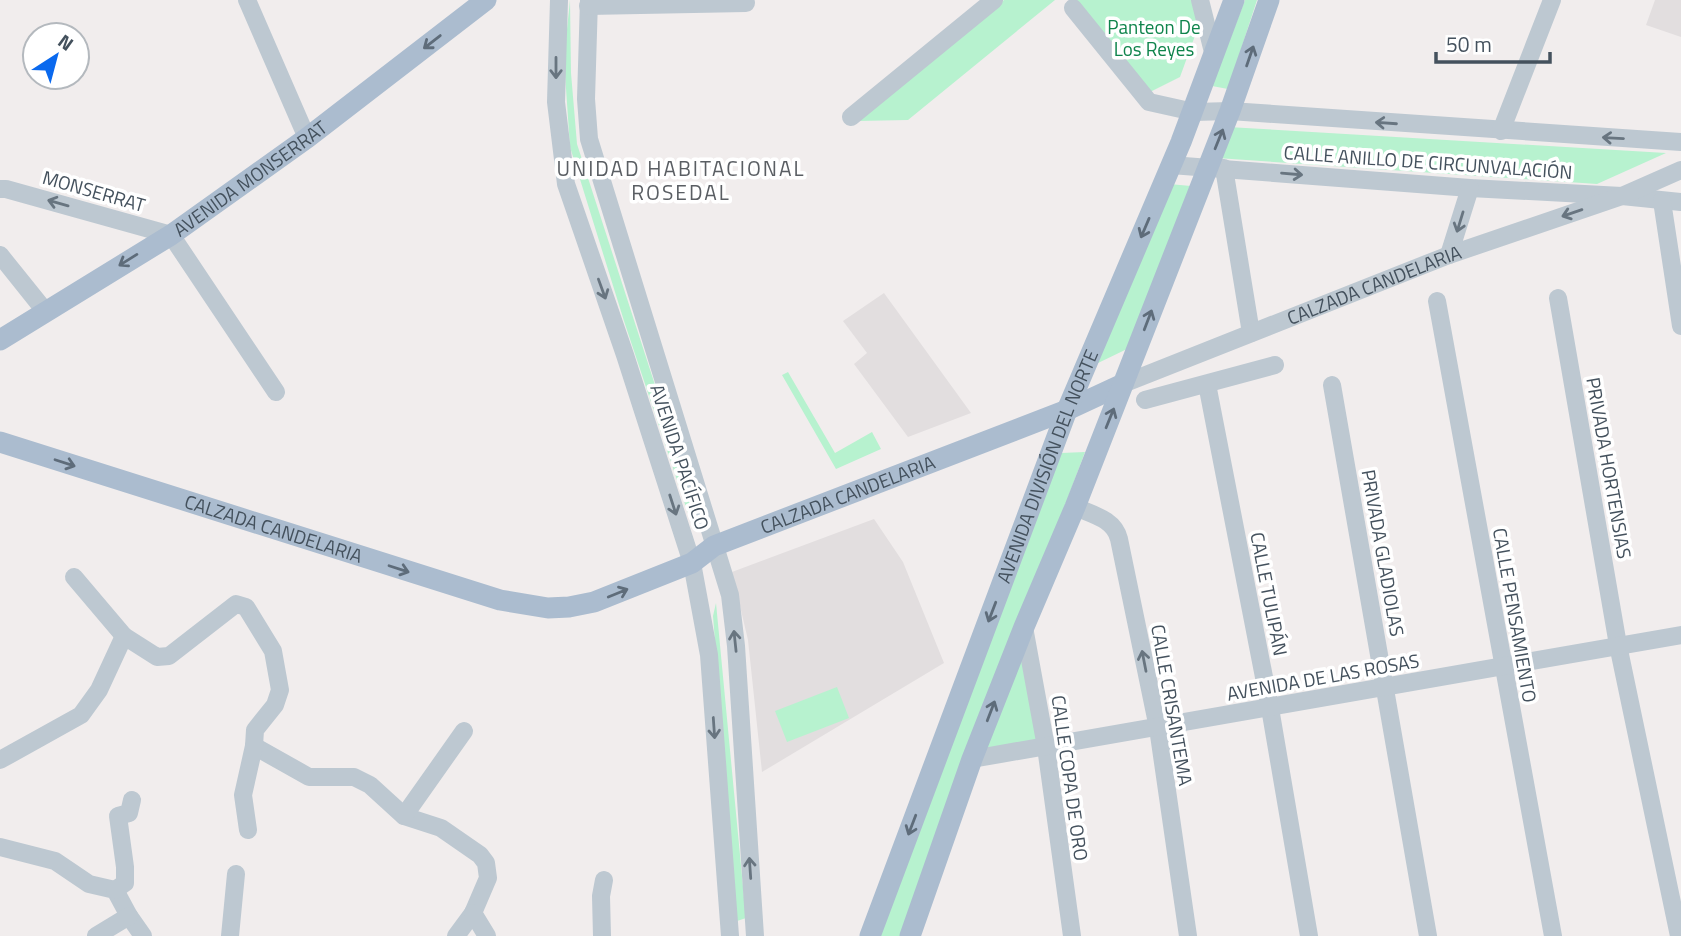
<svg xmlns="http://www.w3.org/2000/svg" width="1681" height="936" font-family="'Titillium Web',sans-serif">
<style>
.education{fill:#e2dedf}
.green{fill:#b7f2cf}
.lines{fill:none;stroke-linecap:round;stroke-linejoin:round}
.minor{stroke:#bdc8d1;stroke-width:18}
.major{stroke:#abbccf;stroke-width:21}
.oneway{stroke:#5e6c7a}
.oneway2{stroke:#687580}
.labels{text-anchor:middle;stroke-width:7;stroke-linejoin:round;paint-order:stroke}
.park-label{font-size:19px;fill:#0f844c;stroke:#fff}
.street-label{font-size:19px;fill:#44515d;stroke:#fff}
.neighbourhood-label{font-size:21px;letter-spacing:2px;fill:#5a5e63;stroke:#fff}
</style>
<rect width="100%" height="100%" fill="#f1eded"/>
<path class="education" d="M1655 0H1681V37L1646 25Z
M884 293 971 413 908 437 854 364 867 353 843 321Z
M874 519 903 562 944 663 762 772 748 640 732 572Z"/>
<path class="green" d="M570 0 571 73 577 144 700 524 693 528 624 321 570 147 564 59Z
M1004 0H1055L908 120 857 121Z
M1074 0H1195L1200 22 1180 77 1148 93Z
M1245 0H1257L1228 89 1212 86Z
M1228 127 1666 153 1597 184 1217 158Z
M1169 184 1191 186 1127 349 1096 364Z
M788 372 835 453 872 432 881 449 836 469 782 375Z
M1085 452 904 936H879L1061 453Z
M716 603 746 918 737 921 713 616Z
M1030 630 1045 746 978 757Z
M837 687 849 718 787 742 775 711Z"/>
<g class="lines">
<g class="minor">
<path d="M247 0 307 138"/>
<path d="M559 0 556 102 566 184 625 355 692 563 709 655 730 936"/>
<path d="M589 0 586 99 589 139 730 595 736 646 755 936"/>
<path d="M1200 0 1214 56"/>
<path d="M588 6 746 3"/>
<path d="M1073 8 1149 102 1194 112 1230 111 1681 142"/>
<path d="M851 117 994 0"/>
<path d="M1501 131 1552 0"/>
<path d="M1171 165 1470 188 1622 196 1681 202"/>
<path d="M1224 168 1251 333"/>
<path d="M0 189H6L171 235 276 392"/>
<path d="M1662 201 1681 326"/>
<path d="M0 255 45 311"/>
<path d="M1449 255 1470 188"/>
<path d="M1558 298 1618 645 1679 936"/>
<path d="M1437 301 1553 936"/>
<path id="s1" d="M1123 384 1449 255 1622 196 1681 170"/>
<path d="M1207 384 1270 708 1309 936"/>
<path d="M1332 385 1428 936"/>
<path d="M1145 400 1275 365"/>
<path d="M1075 507C1093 515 1114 519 1119 539L1158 728 1188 936"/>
<path d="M74 577 124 636"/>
<path d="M1024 627 1046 747 1072 936"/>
<path d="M254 746 309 777H354L370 785 404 816 441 828 480 855 486 863 488 878 473 913 456 936"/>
<path d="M972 759 1681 635"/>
<path d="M0 760 81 715 99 690 124 636 157 657 169 656 236 604 246 607 273 651 280 690 275 705 255 730 254 746 243 795 248 830"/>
<path d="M404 816 464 731"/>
<path d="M0 847 55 861 89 884 115 890 129 916 143 936"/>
<path d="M115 890 125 883V867L118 816 129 813 132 800"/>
<path d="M473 913 487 936"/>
<path d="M96 936 129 916"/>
<path d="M230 936 236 874"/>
<path d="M602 936 601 896 604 880"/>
</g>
<g class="major">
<path id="s2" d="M0 340 171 235 307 138 486 0"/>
<path id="s3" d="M0 442 500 600 548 608 569 607 594 602 692 563 714 546 1067 410 1123 384"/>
<path id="s4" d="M870 936 1067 410 1181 142 1234 0"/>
<path d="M910 936 972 759 1024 627 1075 507 1230 111 1269 0"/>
</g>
</g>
<defs><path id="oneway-shaft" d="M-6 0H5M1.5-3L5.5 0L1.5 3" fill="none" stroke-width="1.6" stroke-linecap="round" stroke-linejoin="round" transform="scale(1.75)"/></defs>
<g class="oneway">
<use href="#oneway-shaft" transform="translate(432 42) rotate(142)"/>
<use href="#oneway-shaft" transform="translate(1250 56) rotate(-71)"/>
<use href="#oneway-shaft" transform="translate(1219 139) rotate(-68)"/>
<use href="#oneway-shaft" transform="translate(1145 228) rotate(113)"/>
<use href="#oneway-shaft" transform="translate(128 260) rotate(148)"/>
<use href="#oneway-shaft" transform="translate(1148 320) rotate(-69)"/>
<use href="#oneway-shaft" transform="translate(1110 418) rotate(-68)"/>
<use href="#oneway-shaft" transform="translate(65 463) rotate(18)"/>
<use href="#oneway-shaft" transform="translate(399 569) rotate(18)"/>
<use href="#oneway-shaft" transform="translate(618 593) rotate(-22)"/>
<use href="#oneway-shaft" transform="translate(992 612) rotate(111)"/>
<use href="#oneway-shaft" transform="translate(991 711) rotate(-69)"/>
<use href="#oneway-shaft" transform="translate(912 825) rotate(111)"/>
</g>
<g class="oneway2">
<use href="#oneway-shaft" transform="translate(556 68) rotate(90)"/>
<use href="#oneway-shaft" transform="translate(1386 123) rotate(-176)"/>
<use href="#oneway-shaft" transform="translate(1613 138) rotate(-177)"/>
<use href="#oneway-shaft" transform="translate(1292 174) rotate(5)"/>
<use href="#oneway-shaft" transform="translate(58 203) rotate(-164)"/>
<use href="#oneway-shaft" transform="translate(1572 213) rotate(161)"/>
<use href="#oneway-shaft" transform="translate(1460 222) rotate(107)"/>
<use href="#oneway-shaft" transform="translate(602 289) rotate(70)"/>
<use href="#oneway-shaft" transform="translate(673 505) rotate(72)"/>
<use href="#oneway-shaft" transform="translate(735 641) rotate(-96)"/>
<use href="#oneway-shaft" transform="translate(1144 661) rotate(-101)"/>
<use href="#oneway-shaft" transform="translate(714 728) rotate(86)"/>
<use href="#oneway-shaft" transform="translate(750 868) rotate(-94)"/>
</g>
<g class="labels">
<g class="park-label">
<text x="1154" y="34">Panteon De<tspan x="1154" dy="22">Los Reyes</tspan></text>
</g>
<g class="street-label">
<text transform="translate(1428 162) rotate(4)" y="7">CALLE ANILLO DE CIRCUNVALACIÓN</text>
<text dy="7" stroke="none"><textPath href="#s2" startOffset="298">AVENIDA MONSERRAT</textPath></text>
<text transform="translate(94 191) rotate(16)" y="7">MONSERRAT</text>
<text dy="7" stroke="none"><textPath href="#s1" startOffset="270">CALZADA CANDELARIA</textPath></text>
<text transform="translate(680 457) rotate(72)" y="7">AVENIDA PACÍFICO</text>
<text dy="7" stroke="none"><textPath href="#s4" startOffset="502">AVENIDA DIVISIÓN DEL NORTE</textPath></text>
<text transform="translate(1609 468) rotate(80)" y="7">PRIVADA HORTENSIAS</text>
<text dy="7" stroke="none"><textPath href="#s3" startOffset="896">CALZADA CANDELARIA</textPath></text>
<text dy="7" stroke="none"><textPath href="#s3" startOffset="287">CALZADA CANDELARIA</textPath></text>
<text transform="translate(1383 553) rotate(80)" y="7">PRIVADA GLADIOLAS</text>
<text transform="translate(1269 594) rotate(79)" y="7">CALLE TULIPÁN</text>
<text transform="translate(1515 615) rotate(80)" y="7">CALLE PENSAMIENTO</text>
<text transform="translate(1323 677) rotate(-10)" y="7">AVENIDA DE LAS ROSAS</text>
<text transform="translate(1172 705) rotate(80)" y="7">CALLE CRISANTEMA</text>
<text transform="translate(1070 778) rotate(82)" y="7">CALLE COPA DE ORO</text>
</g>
<g class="neighbourhood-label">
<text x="681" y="176">UNIDAD HABITACIONAL<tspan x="681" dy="24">ROSEDAL</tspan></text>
</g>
</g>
<g transform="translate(56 56) rotate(36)"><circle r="33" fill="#ffffff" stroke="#b4b9be" stroke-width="2"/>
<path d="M0-5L12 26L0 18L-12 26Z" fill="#0a69ee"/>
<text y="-10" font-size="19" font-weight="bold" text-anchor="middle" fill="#44515d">N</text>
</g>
<path d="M1436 52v10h114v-10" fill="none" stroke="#44515d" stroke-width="3.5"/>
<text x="1446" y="52" font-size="21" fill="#44515d" stroke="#ffffff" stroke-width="5" paint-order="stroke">50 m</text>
</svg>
